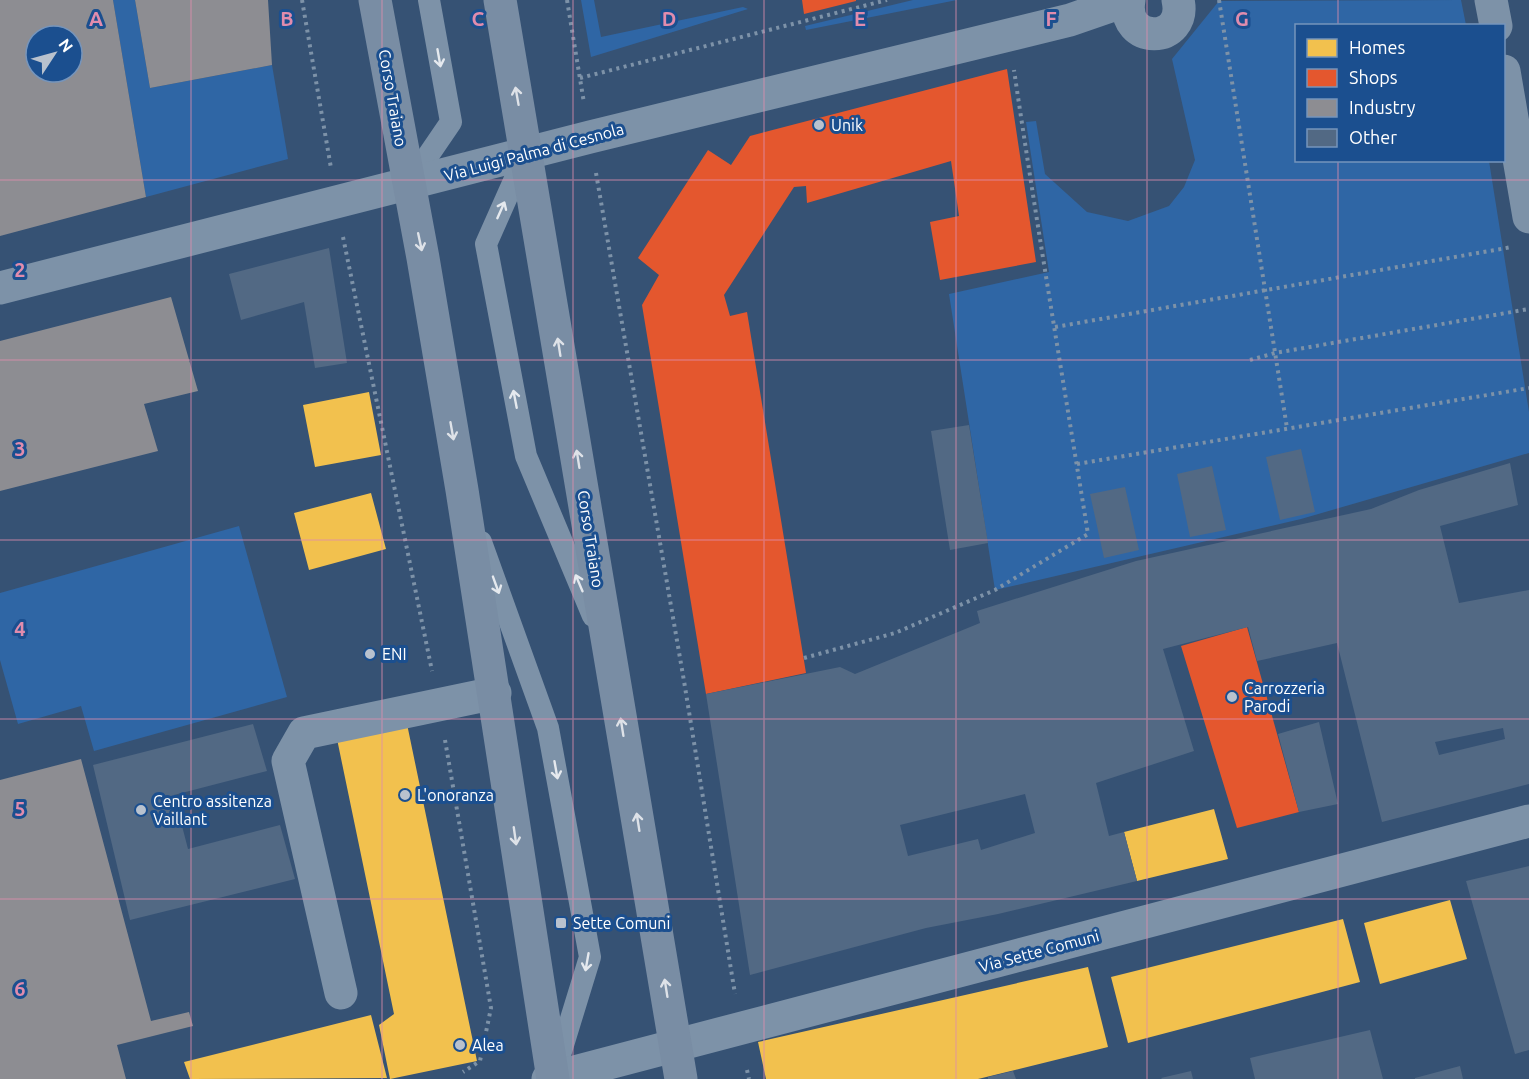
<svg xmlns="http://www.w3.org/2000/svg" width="1529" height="1079" font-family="Ubuntu,sans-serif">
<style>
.green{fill:#2f66a5}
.homes{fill:#f2c14e}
.shops{fill:#e4572e}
.industry{fill:#8d8d92;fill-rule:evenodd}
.building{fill:#526984;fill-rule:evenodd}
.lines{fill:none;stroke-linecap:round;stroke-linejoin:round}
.path{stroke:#7d92a8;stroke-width:4;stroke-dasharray:3 4.5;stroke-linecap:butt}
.lane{stroke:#7d92a8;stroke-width:22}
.street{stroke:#7d92a8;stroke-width:33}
.secondary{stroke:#798da4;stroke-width:33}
.oneway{stroke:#e5e9ee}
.oneway2{stroke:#dee2e8}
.grid{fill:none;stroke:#e08cad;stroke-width:1.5;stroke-opacity:0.55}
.poi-dot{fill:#b9c2ce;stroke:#1b4f8f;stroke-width:2}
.labels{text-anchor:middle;stroke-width:6;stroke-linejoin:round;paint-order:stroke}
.street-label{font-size:16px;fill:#fff;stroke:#1b4f8f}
.poi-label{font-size:16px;fill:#fff;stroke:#1b4f8f;text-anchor:start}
.grid-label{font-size:20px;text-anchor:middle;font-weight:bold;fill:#e08cad;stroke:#1b4f8f;stroke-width:6;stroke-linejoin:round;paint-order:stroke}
</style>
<rect width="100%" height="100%" fill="#365274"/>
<path class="green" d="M113 0H135L150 88 272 65 288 159 146 197Z
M581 0H594L601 37 743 7 748 9 591 57Z
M913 0H957L806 30 805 26Z
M1461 0 1466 25 1296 26V160L1489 161 1529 412V453L1301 519 995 590 949 294 1049 272 1026 122 1036 121 1045 174 1087 212 1128 221 1169 206 1184 187 1195 160 1172 59 1219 1Z
M239 526 287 697 94 751 81 706 18 724 0 660V593Z"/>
<path class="homes" d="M369 392 381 455 315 467 303 405Z
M371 493 386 549 309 570 294 513Z
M407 724 477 1061 390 1079 379 1025 394 1014 337 739Z
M1214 809 1228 859 1137 881 1124 832Z
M1450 900 1467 959 1380 984 1364 923Z
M1343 919 1360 982 1128 1043 1111 977Z
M1088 967 1108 1047 978 1079H766L758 1042Z
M371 1015 387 1078 190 1079 184 1062Z"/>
<path class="shops" d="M802 0H856V1L804 14Z
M1007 69 1036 262 940 280 930 222 959 216 951 161 807 203 806 186 794 187 724 295 730 316 747 312 806 673 706 694 642 305 659 275 638 258 708 150 731 165 750 136Z
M1247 627 1299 812 1237 828 1181 646Z"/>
<path class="industry" d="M0 0H113L146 197 0 236ZM36 36H72V72H36Z
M135 0H268L272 65 150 88Z
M171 297 198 391 144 404 158 451 0 491V341Z
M81 759 151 1021 189 1012 193 1026 117 1045 126 1079H0V780Z"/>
<path class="building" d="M329 248 347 363 315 368 304 302 241 320 229 274Z
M969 425 988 543 950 550 931 431Z
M1301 449 1315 512 1280 520 1266 457Z
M1510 463 1518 505 1440 526 1459 603 1529 590V784L1382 822 1337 643 1257 661 1248 627 1163 649 1194 751 1096 783 1109 836 1124 832 1137 881 998 914 926 928 750 975 706 694 840 667 855 674 980 623 977 611 1136 561 1371 509 1419 490ZM1503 728 1505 739 1439 755 1435 742ZM1025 794 1035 833 981 850 978 839 908 856 900 825Z
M1212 466 1226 530 1190 537 1177 474Z
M1125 487 1139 550 1104 558 1090 494Z
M1319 722 1338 804 1299 812 1278 734Z
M253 724 267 771 174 795 188 849 280 825 295 879 130 920 93 765Z
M1529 866V1050L1515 1054 1466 881Z
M1370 1030 1383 1079H1255L1250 1058Z
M1460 1066 1463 1079H1415V1078Z
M1013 1071 1016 1079H988V1077Z
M1191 1071 1193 1079H1162L1161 1078Z"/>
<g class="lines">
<path class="path" d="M302 0 331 168
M567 0 584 103
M1219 0 1287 428
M580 78 887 0
M596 173 684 681 735 994
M343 237 432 671
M1055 327 1512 247
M1250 360 1275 353 1529 309
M1077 464 1529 388
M804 658 895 633 995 590 1088 534C1063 380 1037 226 1014 70
M445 740 491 1008 480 1061 463 1072
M747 1070 749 1079"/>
<path class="lane" d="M525 156 486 244 526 456 593 616
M408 185 451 122 429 0
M481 542 548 728 590 957 555 1071"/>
<path class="street" d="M1129 0C1121 46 1188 44 1178 0
M1491 0 1496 26
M1504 71 1529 217
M0 288 590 137 1070 20 1128 0
M341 993 288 761 304 733 495 693
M548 1079 1529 821"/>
<path class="secondary" d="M375 0 423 258 462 490 553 1079
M500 0 681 1079"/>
</g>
<defs><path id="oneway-shaft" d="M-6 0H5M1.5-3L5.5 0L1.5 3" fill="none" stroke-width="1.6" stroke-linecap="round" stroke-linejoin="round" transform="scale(1.5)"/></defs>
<g class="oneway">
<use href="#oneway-shaft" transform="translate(439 58) rotate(80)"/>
<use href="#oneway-shaft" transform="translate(501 210) rotate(-66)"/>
<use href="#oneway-shaft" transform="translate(515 399) rotate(-101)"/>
<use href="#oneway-shaft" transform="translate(579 583) rotate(-113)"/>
<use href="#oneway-shaft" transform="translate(496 585) rotate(70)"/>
<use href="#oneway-shaft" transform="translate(556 770) rotate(80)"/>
<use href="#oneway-shaft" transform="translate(587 962) rotate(100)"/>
</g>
<g class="oneway2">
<use href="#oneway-shaft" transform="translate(517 96) rotate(-100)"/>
<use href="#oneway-shaft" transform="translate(420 242) rotate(78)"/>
<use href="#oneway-shaft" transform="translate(559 347) rotate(-99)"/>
<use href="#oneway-shaft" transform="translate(452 431) rotate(80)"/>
<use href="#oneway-shaft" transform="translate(578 459) rotate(-99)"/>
<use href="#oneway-shaft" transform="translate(622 727) rotate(-99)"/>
<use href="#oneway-shaft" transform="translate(638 822) rotate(-99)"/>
<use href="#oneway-shaft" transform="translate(515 836) rotate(82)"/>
<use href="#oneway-shaft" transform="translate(666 988) rotate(-99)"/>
</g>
<path class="grid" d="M191 0V1079M382 0V1079M573 0V1079M764 0V1079M956 0V1079M1147 0V1079M1338 0V26M1338 160V1079M0 180H1529M0 360H1529M0 540H1529M0 719H1529M0 899H1529"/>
<g class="poi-dot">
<circle cx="819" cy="125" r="6"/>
<circle cx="370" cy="654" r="6"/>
<circle cx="1232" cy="697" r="6"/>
<circle cx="405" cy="795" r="6"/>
<circle cx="141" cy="810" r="6"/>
<rect x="555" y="917" width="12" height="12" rx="3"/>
<circle cx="460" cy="1045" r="6"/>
</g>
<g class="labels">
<g class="street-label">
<text transform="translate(393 98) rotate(80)" y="6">Corso Traiano</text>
<text transform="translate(534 152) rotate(-15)" y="6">Via Luigi Palma di Cesnola</text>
<text transform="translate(591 539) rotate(81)" y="6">Corso Traiano</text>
<text transform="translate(1039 951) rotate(-15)" y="6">Via Sette Comuni</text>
</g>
<g class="poi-label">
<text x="831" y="131">Unik</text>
<text x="382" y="660">ENI</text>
<text x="1244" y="694">Carrozzeria<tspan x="1244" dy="18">Parodi</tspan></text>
<text x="417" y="801">L'onoranza</text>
<text x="153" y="807">Centro assitenza<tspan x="153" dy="18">Vaillant</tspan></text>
<text x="573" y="929">Sette Comuni</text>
<text x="472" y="1051">Alea</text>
</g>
</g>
<g class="grid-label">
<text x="96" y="26">A</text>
<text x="287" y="26">B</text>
<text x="478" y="26">C</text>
<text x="669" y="26">D</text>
<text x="860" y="26">E</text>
<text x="1051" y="26">F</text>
<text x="1242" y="26">G</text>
<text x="20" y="277">2</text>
<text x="20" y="456">3</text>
<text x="20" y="636">4</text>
<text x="20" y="816">5</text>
<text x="20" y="996">6</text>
</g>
<rect x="1295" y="24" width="210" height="138" fill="#1b4f8f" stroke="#7695bc" stroke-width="1.5"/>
<rect x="1307" y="39" width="30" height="18" fill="#f2c14e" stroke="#7695bc" stroke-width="1.5"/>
<text x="1349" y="54" font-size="18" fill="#ffffff">Homes</text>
<rect x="1307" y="69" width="30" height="18" fill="#e4572e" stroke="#7695bc" stroke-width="1.5"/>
<text x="1349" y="84" font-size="18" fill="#ffffff">Shops</text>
<rect x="1307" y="99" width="30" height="18" fill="#8d8d92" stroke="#7695bc" stroke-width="1.5"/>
<text x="1349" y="114" font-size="18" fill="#ffffff">Industry</text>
<rect x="1307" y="129" width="30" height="18" fill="#526984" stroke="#7695bc" stroke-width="1.5"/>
<text x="1349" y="144" font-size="18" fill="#ffffff">Other</text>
<g transform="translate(54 54) rotate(54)"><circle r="28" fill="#1b4f8f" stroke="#7695bc" stroke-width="1.5"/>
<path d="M0-4.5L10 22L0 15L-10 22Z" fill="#b9c2ce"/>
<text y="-9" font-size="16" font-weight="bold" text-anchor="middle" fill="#ffffff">N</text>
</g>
</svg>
